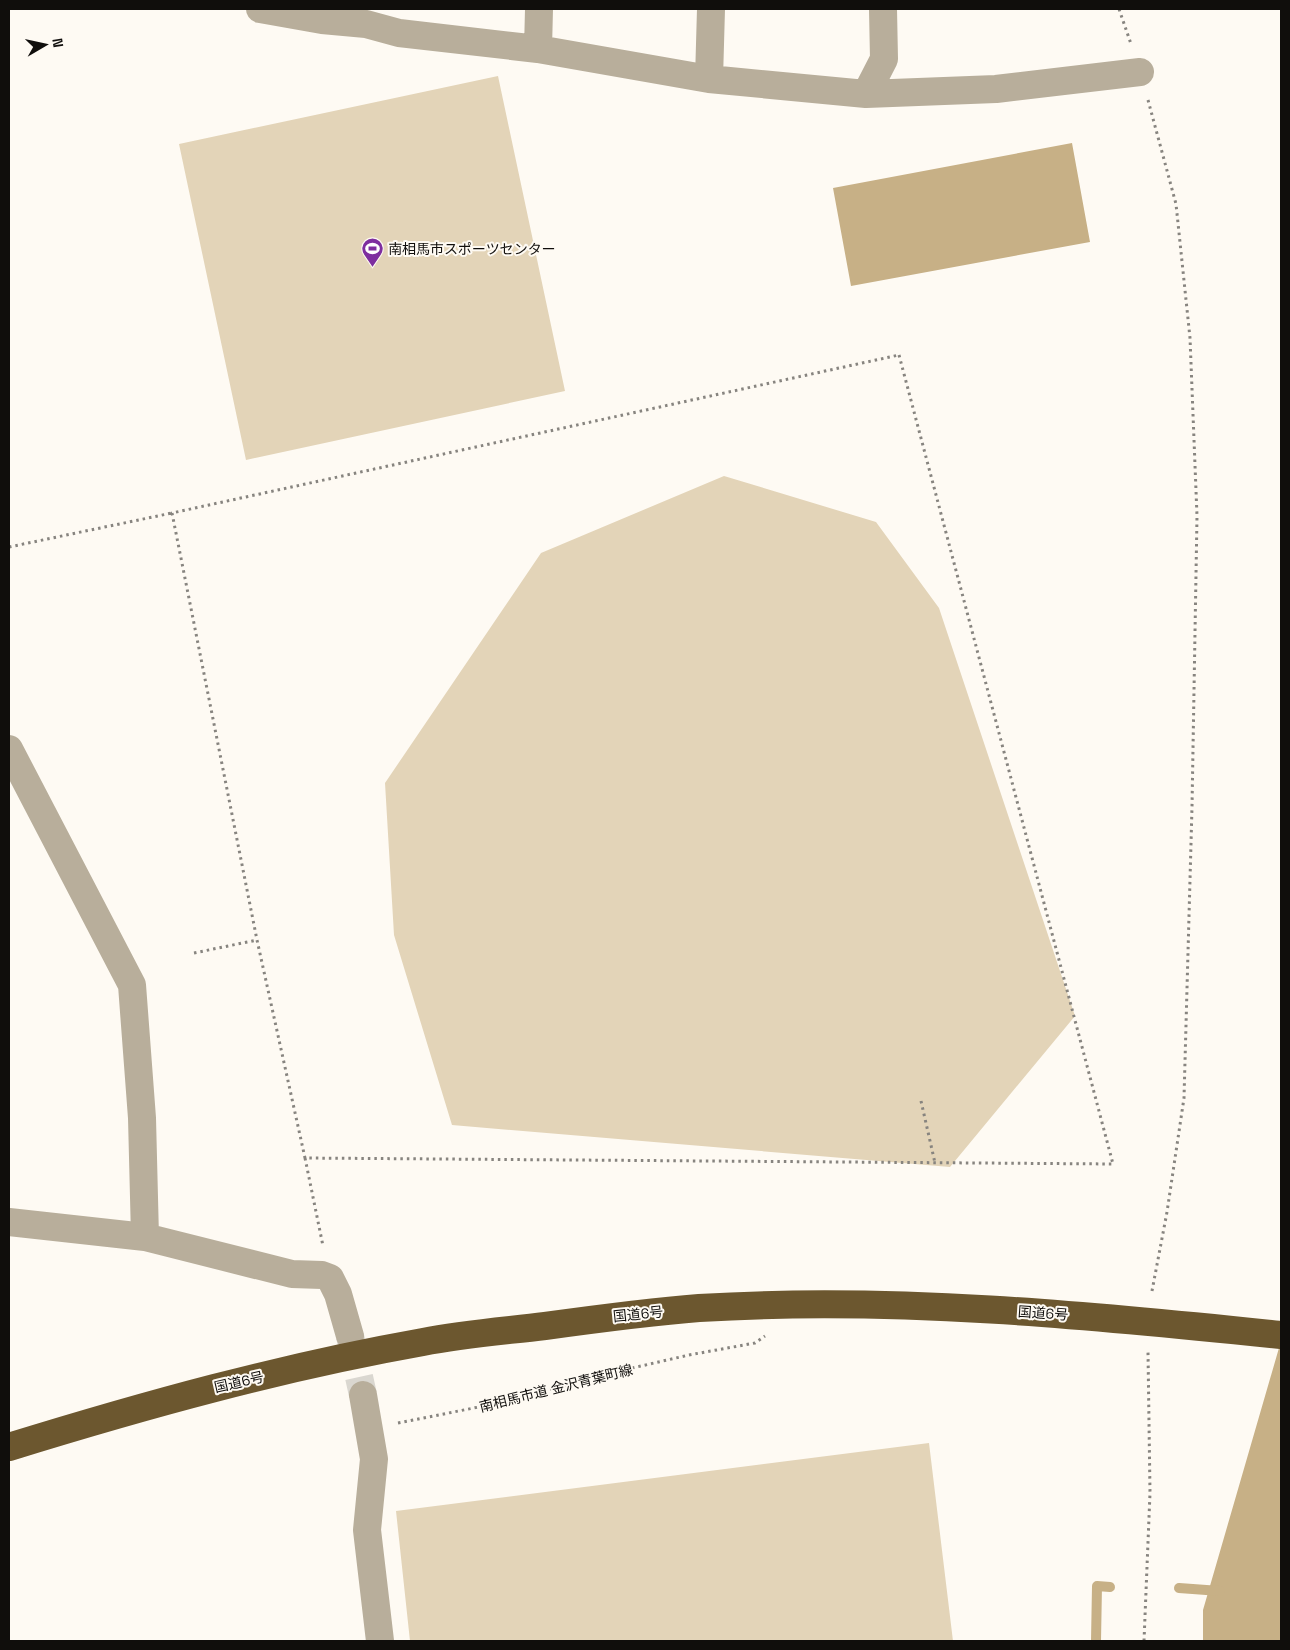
<svg xmlns="http://www.w3.org/2000/svg" width="1290" height="1650" font-family="'Space Grotesk','Noto Sans JP',sans-serif">
<style>
.green{fill:#e3d4b8}
.water{fill:#c7b086}
.lines{fill:none;stroke-linecap:round;stroke-linejoin:round}
.stream{stroke:#c7b086;stroke-width:10}
.street-tunnel{stroke:#dad7d0;stroke-width:28;stroke-dasharray:28 14;stroke-linecap:butt}
.path{stroke:#87847f;stroke-width:3;stroke-dasharray:2.5 4;stroke-linecap:butt}
.street{stroke:#b8ae9b;stroke-width:28}
.highway{stroke:#6c572f;stroke-width:28}
.labels{text-anchor:middle;stroke-width:4;stroke-linejoin:round;paint-order:stroke}
.poi-label{font-size:14px;fill:#100e0c;stroke:#fefaf3;text-anchor:start}
.street-label{font-size:14px;fill:#100e0c;stroke:#fefaf3}
</style>
<rect width="100%" height="100%" fill="#fefaf3"/>
<path class="green" d="M498 76 565 391 246 460 179 144Z
M724 476 876 522 939 608 1075 1016 950 1167 452 1125 394 935 385 783 541 553Z
M929 1443 953 1641H410L396 1511Z"/>
<path class="water" d="M1072 143 1090 242 851 286 833 188Z
M1281 1341V1641H1203V1610Z"/>
<g class="lines">
<path class="stream" d="M1179 1588 1220 1591
M1096 1641 1097 1586 1110 1587"/>
<path class="street-tunnel" d="M350 1336 363 1395"/>
<path class="path" d="M1119 9 1131 44
M1148 100 1176 204 1190 338 1197 516 1192 807 1184 1098 1167 1212 1152 1291
M899 355 1113 1164 305 1158 257 940 172 513Z
M9 547 172 513
M194 953 257 940
M921 1101 935 1163
M305 1158 323 1246
M398 1423 509 1401 593 1377 689 1355 755 1343 765 1336
M1144 1641 1150 1493 1148 1352"/>
<path class="street" d="M260 9 322 20 366 24 399 33 538 49 709 79 866 94 996 89 1140 72
M538 49 539 9
M709 79 711 9
M866 94 884 59 883 9
M9 749 132 985 142 1118 145 1237
M9 1222 145 1237 292 1274 322 1275 330 1278 338 1294 350 1336
M363 1395 374 1459 367 1530 380 1641"/>
<path class="highway" d="M9 1447C145 1405 282 1367 423 1342 463 1334 504 1331 545 1326 596 1319 648 1312 699 1308 893 1296 1088 1315 1281 1335"/>
</g>
<defs>
<symbol id="stadium-pin" viewBox="-11 -11 22 30"><path d="M0 17L-7.5 6A9.5 9.5 0 1 1 7.5 6Z" fill="#7e2e9f" stroke="#fefaf3"/><path d="M0-5a6.5 5 0 1 0 0 10a6.5 5 0 1 0 0-10ZM-3.5-1.8h7v3.6h-7Z" fill="#fff"/></symbol>
</defs>
<g fill-rule="evenodd">
<use href="#stadium-pin" x="360" y="236" width="25" height="34"/>
</g>
<g class="labels">
<g class="poi-label">
<text x="388" y="254">南相馬市スポーツセンター</text>
</g>
<g class="street-label">
<text transform="translate(1043 1313) rotate(4)" y="5">国道6号</text>
<text transform="translate(638 1314) rotate(-6)" y="5">国道6号</text>
<text transform="translate(239 1382) rotate(-13)" y="5">国道6号</text>
<text transform="translate(556 1388) rotate(-14)" y="5">南相馬市道 金沢青葉町線</text>
</g>
</g>
<rect width="1290" height="1650" fill="none" stroke="#100e0c" stroke-width="20"/>
<g transform="translate(45 45) rotate(81)" stroke="#fefaf3" stroke-width="4" paint-order="stroke">
<path d="M0-4L9 19L0 12L-9 19Z" fill="#100e0c"/>
<text y="-8" font-size="14" font-weight="bold" text-anchor="middle" fill="#100e0c">N</text>
</g>
</svg>
